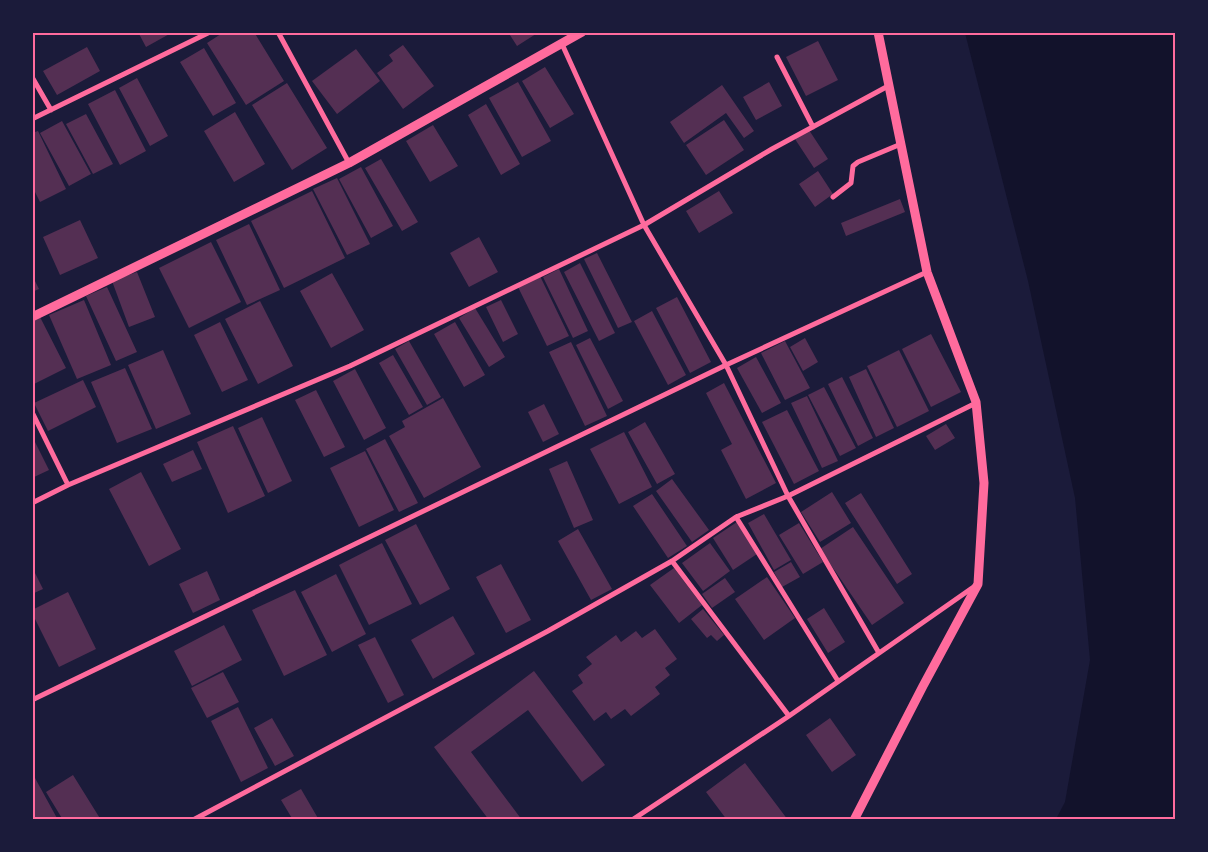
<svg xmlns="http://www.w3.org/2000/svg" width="1208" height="852" font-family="'Space Grotesk',sans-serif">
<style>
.water{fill:#12122b}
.building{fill:#542f53}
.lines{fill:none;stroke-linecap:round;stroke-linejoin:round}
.minor{stroke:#ff6b9d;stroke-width:5}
.tertiary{stroke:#ff6b9d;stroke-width:9}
.neatline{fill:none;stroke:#ff6b9d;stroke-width:2}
</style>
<rect width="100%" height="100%" fill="#1b1b3a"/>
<path class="water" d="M965 33H1175V819H1056L1065 802 1090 660 1075 498 1028 281Z"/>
<path class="building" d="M138 32H173L146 47Z
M224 32H254L284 81 246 105 207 43Z
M508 32H539L517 46Z
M818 41 838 80 806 96 786 57Z
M403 45 434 86 403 109 377 73 393 61 389 55Z
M87 47 100 71 57 95 43 71Z
M204 48 236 103 213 116 180 62Z
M356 49 380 81 337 114 312 81Z
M545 67 574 114 550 128 522 81Z
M137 78 168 136 150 146 119 88Z
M518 82 551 141 522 157 489 98Z
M769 82 782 106 756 120 743 97Z
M287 83 327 148 292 170 252 105Z
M722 85 754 131 744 138 726 113 684 143 670 122Z
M115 90 146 151 120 165 88 104Z
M486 104 520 164 501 175 468 115Z
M235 112 265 164 234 182 204 131Z
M86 114 113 164 93 174 66 124Z
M724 120 744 150 706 175 686 145Z
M62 121 91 174 69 186 40 133Z
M433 125 458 166 430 182 406 141Z
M809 130 828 159 814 168 795 139Z
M38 131 66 189 40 202 32 186V133Z
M381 159 418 222 402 231 365 168Z
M361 167 393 226 371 238 339 179Z
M818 171 833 194 815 207 799 184Z
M337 178 370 244 347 255 313 189Z
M312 191 345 258 284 288 251 221Z
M719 191 733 213 699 233 686 211Z
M900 199 905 212 846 236 841 223Z
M80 220 98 258 60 275 43 237Z
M249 224 280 290 247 305 216 240Z
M479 237 498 272 469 287 450 253Z
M211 242 241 302 189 328 159 268Z
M597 253 632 322 618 328 584 259Z
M580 263 615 333 599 341 564 272Z
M559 269 588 331 573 338 543 277Z
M137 272 155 317 129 327 112 281Z
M332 273 364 330 331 348 300 291Z
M32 275 39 289 32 292Z
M540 276 569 336 547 346 518 287Z
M107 287 137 352 116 361 86 296Z
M677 297 711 362 690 373 656 308Z
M84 300 111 365 77 379 49 315Z
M501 300 518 334 503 342 486 307Z
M260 301 293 366 258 384 225 319Z
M475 308 505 357 489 367 459 318Z
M652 311 686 375 668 385 634 321Z
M40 317 66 368 32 385V321Z
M220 322 248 380 222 392 194 335Z
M455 322 485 375 464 387 434 334Z
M931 334 961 392 931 407 902 349Z
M590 338 623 401 608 409 576 345Z
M805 338 818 362 803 371 790 347Z
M409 341 441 397 427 405 395 349Z
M785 341 810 388 785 400 761 353Z
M571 342 607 416 585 426 549 352Z
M163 350 191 414 156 429 128 365Z
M899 350 929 411 897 427 867 366Z
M393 355 423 407 409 415 379 363Z
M756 357 781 403 762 413 737 368Z
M125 368 152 429 117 443 91 382Z
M355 369 386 428 364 440 333 381Z
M866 369 894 428 876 437 849 377Z
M842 377 873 438 858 446 828 384Z
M83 380 96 407 48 431 34 403Z
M724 383 776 483 746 499 721 450 732 444 706 393Z
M824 387 856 448 840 456 808 395Z
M316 390 345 447 324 457 295 400Z
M807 396 838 461 822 468 791 403Z
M443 398 481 467 424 498 389 436 405 427 402 421Z
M544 404 559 434 543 442 528 412Z
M787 410 819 471 794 484 762 422Z
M262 417 292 481 268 493 238 428Z
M645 422 675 474 657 484 628 432Z
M946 424 955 438 935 450 926 436Z
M233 426 265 496 228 513 197 442Z
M624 432 652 487 619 504 590 449Z
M32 436 49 470 32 478Z
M385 439 418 503 399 512 366 449Z
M193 450 202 469 172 482 163 464Z
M365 451 394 510 359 527 330 468Z
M567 461 593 520 574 528 549 469Z
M141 472 181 549 149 566 109 489Z
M672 479 709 530 692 542 656 491Z
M832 492 851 523 820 542 801 512Z
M861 493 912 574 897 584 845 503Z
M652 494 687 546 668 558 633 506Z
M764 514 791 560 774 570 748 523Z
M737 522 757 554 733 570 713 538Z
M799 523 823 562 803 574 779 535Z
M416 524 450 589 420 605 385 540Z
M853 527 904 603 872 625 820 549Z
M578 529 612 589 591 600 558 541Z
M382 543 412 604 369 625 339 565Z
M710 543 730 571 703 591 682 563Z
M791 562 800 577 782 587 774 572Z
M501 564 531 620 506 633 476 577Z
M32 567 43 589 32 594Z
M674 568 702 605 679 623 650 585Z
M207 571 220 600 193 613 179 584Z
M336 574 366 634 332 652 301 592Z
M767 577 795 618 764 640 735 599Z
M725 578 735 592 712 608 702 594Z
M295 590 327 655 284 676 252 610Z
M68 592 96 649 59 667 32 613V610Z
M824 608 845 642 828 653 807 619Z
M703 609 724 635 717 641 711 635 707 638 691 619Z
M453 616 475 654 433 679 411 640Z
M224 625 242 660 192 686 174 651Z
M655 629 677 659 665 668 670 675 655 687 660 694 631 716 625 709 611 719 606 712 594 721 572 691 583 683 578 675 592 664 586 657 616 635 621 642 636 631 642 638Z
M375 637 404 695 388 703 358 645Z
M534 671 605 765 582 782 528 710 471 752 522 820H489L434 747Z
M223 672 239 702 207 718 191 688Z
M238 707 268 768 241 782 211 721Z
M272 718 294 756 275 766 254 728Z
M830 718 856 755 832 772 806 735Z
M745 763 788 820H727L706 792Z
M73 775 101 820H63L46 792Z
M35 778 58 820H32V780Z
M301 789 319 820H293L281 800Z"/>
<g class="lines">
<path class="minor" d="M278 32 349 163
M562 44 644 225 726 365 788 496 879 653
M777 57 813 127
M32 77 51 110
M32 119 210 32
M833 197 851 183 853 166 858 162 901 144
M32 412 68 485
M32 503 68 485 350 366 644 225 772 149 890 85
M736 517 838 681
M672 561 789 716
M32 700 726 365 927 272
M193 820 548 631 672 561 736 517 788 496 976 403
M632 820 789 716 975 586"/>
<path class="tertiary" d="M32 317 349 163 582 32
M854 820 923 686 978 584 984 483 976 402 927 272 878 32"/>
</g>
<rect width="1208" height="852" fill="none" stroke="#1b1b3a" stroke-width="68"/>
<rect x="34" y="34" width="1140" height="784" class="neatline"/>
</svg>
